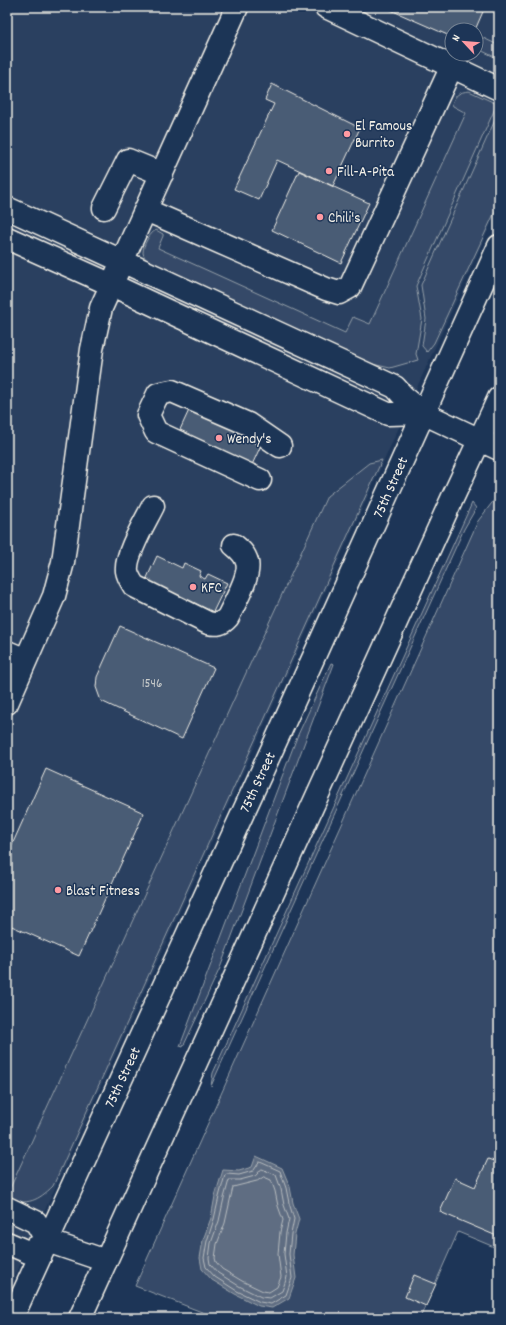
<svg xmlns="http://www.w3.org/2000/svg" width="506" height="1325" font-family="Dekko,sans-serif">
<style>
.built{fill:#2a4060;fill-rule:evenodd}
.green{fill:#354a67;stroke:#949ea8}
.water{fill:#5e6d82;stroke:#9aa2ab}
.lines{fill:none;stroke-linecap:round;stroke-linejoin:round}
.shore{stroke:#b8bcbf;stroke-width:1}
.building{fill:#485b74;stroke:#f4f1e8}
.minor-casing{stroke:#f4f1e8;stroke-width:25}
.major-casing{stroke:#f4f1e8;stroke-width:25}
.minor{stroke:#1d3557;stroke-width:22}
.major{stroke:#1d3557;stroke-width:22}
.poi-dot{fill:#ff9aa2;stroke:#1d3557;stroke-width:1.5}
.labels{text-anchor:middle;stroke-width:3;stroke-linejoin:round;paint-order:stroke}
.number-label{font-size:13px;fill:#c9cccb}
.poi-label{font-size:15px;fill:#f4f1e8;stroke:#1d3557;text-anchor:start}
.street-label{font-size:15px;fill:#f4f1e8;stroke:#1d3557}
</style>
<rect width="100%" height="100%" fill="#1d3557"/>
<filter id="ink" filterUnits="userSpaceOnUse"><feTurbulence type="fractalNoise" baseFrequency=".025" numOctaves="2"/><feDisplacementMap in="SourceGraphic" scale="8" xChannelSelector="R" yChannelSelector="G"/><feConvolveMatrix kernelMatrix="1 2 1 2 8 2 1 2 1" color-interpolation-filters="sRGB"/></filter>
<g filter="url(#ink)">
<path class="built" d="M7 7H499V206L7 1294ZM452 30H476V54H452Z"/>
<path class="green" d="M479 36 498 45 499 43V59L476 48V42Z
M469 91 497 104 416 286 422 319 416 354 418 360 390 368 368 363 148 262C146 259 144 257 143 253 143 245 149 234 156 230L163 234V236L158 248 345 333 353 317 370 324 466 113 453 106 452 104C455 95 459 92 469 91Z
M499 111V203L434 343 427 352 422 346 426 319 421 285Z
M382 460 53 1186C38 1201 28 1205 7 1200V1195L327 496 369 463Z
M499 498V1249L458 1232 420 1318H217L135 1286 478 521 495 499Z
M472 503 476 508 475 510 464 529 211 1086 213 1073Z
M331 663 334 664 220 968 183 1047 180 1046 297 737Z"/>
<path class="water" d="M256 1156 282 1168 290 1187 293 1203 299 1219 295 1234 293 1255 296 1278 289 1298 272 1308 259 1306 235 1294 212 1280 202 1269 200 1258 203 1240 211 1218 215 1196 223 1170 239 1171 252 1167Z"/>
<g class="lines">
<path class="shore" d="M260 1162 280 1171 286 1188 289 1203 294 1219 291 1234 289 1254 292 1278 286 1295 271 1304 260 1302 237 1291 215 1277 206 1267 204 1258 207 1241 214 1219 219 1197 225 1175 227 1174 239 1175 253 1171Z
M262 1169 276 1175 281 1189 284 1205 289 1219 286 1233 284 1254 287 1277 282 1291 270 1298 261 1297 239 1286 218 1273 210 1264 209 1258 211 1243 219 1221 224 1198 229 1180H240L255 1176Z
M264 1177 271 1180 275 1191 278 1206 283 1220 280 1232 278 1254 281 1277 277 1287 269 1292 263 1291 242 1281 222 1269 216 1262 215 1258 217 1244 225 1223 233 1187 257 1181Z"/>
</g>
<path class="building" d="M384 7H485L475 30H452V37Z
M272 84 360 128 333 186 277 160 259 200 234 189 274 104 265 100Z
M299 171 369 203 341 263 272 230Z
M190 408 263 441 251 467 178 434Z
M157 556 182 568 184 563 201 571 199 576 205 579 208 574 227 583 213 612 190 601 188 605 146 580Z
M120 626 214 668 182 739 101 701 96 687 97 677Z
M46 769 144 813 79 956 7 924V856Z
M488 1159 499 1163V1237L440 1212 455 1178 475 1187Z
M414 1275 436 1284 426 1306 405 1297Z"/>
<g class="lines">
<defs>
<path id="minor" d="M326 7 499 89
M7 208 395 387 404 397 423 413 499 449
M104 208 128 160 162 174
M146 210 326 289 339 293 350 287 452 66
M7 238 112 285 388 414 423 413
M260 480 156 432 148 415 158 394 172 391 248 424 280 446
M153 506C145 522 125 555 127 571 128 577 131 581 134 586L208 623C217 625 222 624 228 617 234 604 251 575 247 562 245 554 240 550 234 545
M7 652 26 660
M7 703 54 596 63 562 92 349 101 308 237 7
M7 1208 36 1222 47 1241 106 1261
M7 1243 28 1252 47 1241"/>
<path id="major" d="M12 1318 279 734 499 246
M80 1318 452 499 499 398"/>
</defs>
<use href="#minor" class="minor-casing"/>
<use href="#major" class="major-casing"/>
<use href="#minor" class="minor"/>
<use href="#major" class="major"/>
</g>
</g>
<g class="poi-dot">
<circle cx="347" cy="134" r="4"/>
<circle cx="329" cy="171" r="4"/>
<circle cx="320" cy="217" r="4"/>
<circle cx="219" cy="438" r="4"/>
<circle cx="193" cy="587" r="4"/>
<circle cx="58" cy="890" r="4"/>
</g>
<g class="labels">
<g class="number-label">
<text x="152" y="687">1546</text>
</g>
<g class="poi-label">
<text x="355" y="130">El Famous<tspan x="355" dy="17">Burrito</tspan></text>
<text x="337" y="176">Fill-A-Pita</text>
<text x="328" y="222">Chili's</text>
<text x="227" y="443">Wendy's</text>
<text x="201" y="592">KFC</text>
<text x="66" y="895">Blast Fitness</text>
</g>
<g class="street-label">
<text transform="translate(390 487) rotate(-66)" y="5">75th Street</text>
<text transform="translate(257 782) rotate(-65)" y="5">75th Street</text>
<text transform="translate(122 1077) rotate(-65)" y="5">75th Street</text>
</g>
</g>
<rect width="506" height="1325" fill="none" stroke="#1d3557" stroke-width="24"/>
<rect x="12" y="12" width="482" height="1301" fill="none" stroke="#f4f1e8" stroke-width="1.5" filter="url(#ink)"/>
<g transform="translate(464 42) rotate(296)"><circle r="19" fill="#1d3557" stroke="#738091"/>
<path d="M0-3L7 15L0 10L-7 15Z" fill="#ff9aa2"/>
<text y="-6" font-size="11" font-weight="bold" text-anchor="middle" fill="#f4f1e8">N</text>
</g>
</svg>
